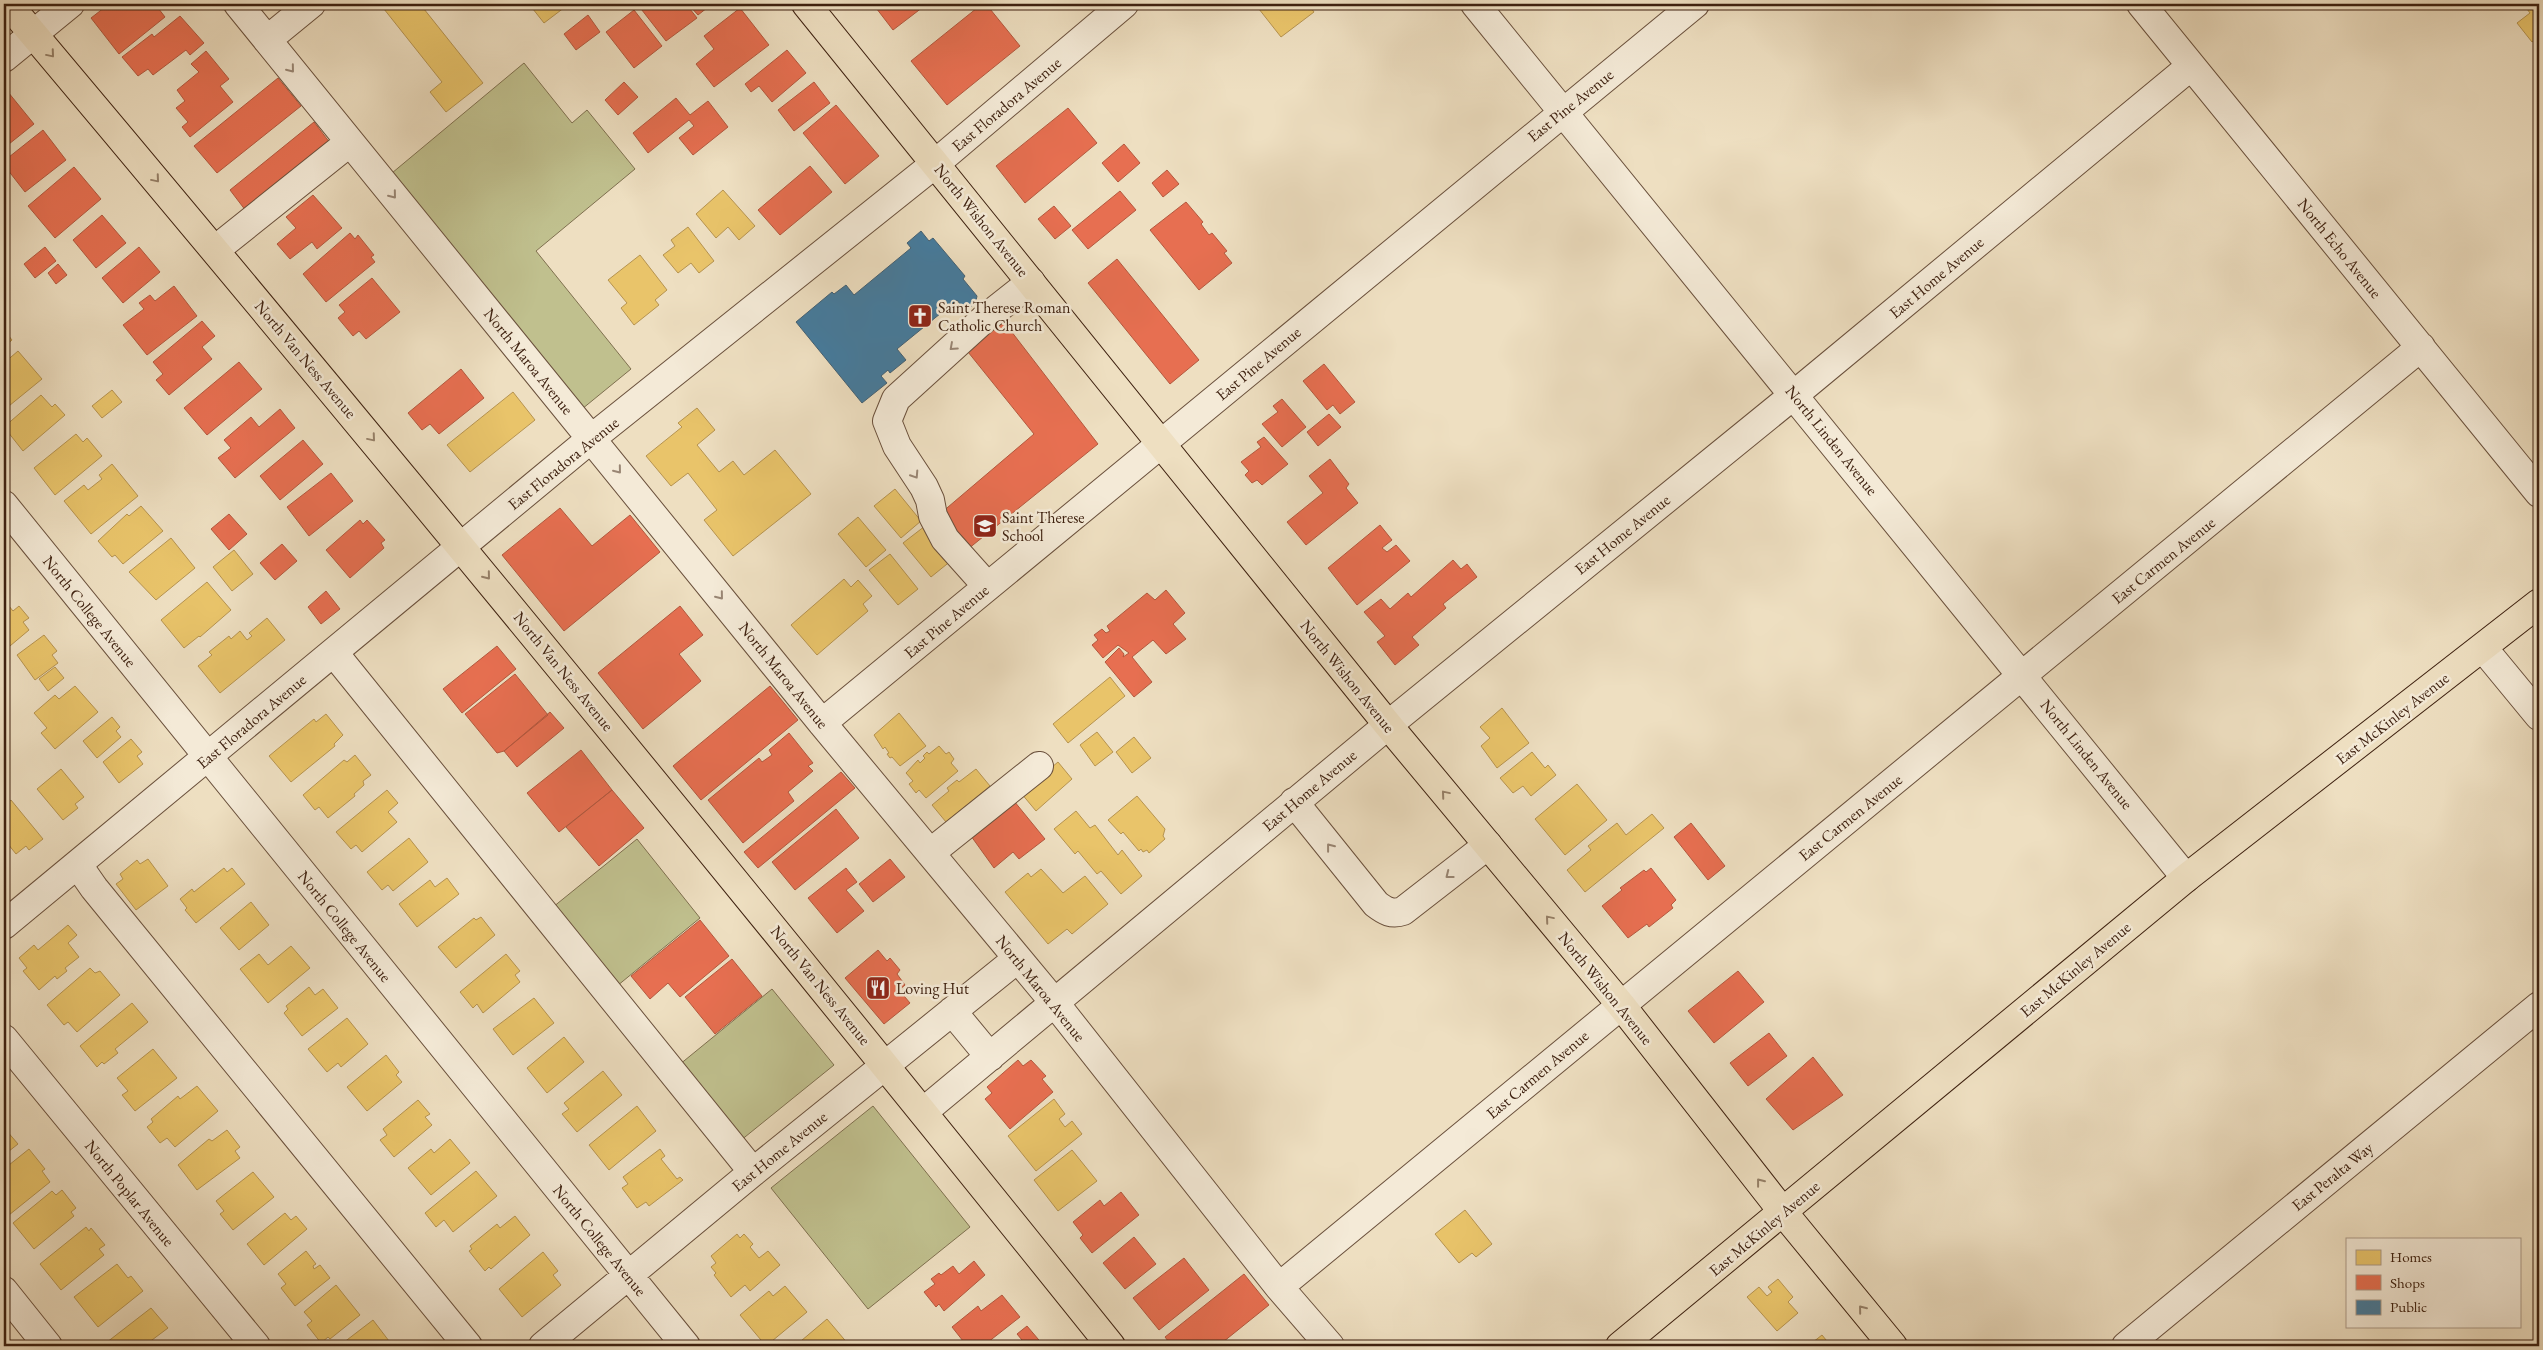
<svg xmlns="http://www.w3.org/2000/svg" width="2543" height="1350" font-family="'EB Garamond',serif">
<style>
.green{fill:#c0c08e;stroke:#7f704f}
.homes{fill:#e9c46a;stroke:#b6934f}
.shops{fill:#e76f51;stroke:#b4583e}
.public{fill:#457b9d;stroke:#436073}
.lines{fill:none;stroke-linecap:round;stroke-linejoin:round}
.minor-casing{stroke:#6a503c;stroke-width:30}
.major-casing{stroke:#3e2110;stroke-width:30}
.minor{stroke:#f4ead7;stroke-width:28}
.major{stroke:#eedfc1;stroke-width:28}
.oneway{stroke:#968068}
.oneway2{stroke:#998674}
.labels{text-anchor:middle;stroke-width:5;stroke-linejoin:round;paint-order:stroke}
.street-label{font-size:16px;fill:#3e2110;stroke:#f4ead7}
.poi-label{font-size:16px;fill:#3e2110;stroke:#f4ead7;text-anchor:start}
</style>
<rect width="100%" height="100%" fill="#eedfc1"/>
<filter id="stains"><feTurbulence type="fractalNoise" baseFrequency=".004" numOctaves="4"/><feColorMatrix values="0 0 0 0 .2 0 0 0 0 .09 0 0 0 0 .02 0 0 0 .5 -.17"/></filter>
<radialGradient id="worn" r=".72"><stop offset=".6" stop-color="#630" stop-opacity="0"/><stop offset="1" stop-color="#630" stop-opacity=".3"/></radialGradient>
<path class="green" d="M524 63 572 123 587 110 635 169 536 251 631 369 582 409 392 173Z
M637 839 700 918 606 995 542 916Z
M772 989 834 1065 740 1141 679 1065Z
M873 1106 970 1227 868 1309 771 1188Z"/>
<path class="homes" d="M380 4H420L483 83 446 112 430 92 442 82Z
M441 4H451L445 9Z
M457 4H468L462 9Z
M529 4H569L544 23Z
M1255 4H1308L1314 12 1281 37Z
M2533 4H2539V37L2532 42 2517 23 2530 13 2527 9Z
M723 190 755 226 739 240 728 227 716 238 696 214Z
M688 227 714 261 699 273 691 263 678 273 663 255 675 246 671 240Z
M640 255 667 290 655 300 659 305 634 325 621 308 627 303 608 280Z
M4 330 12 340 4 347Z
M18 351 42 379 4 410V363Z
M112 390 122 402 102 418 92 406Z
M513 392 535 420 470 472 447 445Z
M41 395 52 407 55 404 65 415 23 451 4 427Z
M697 408 715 430 697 445 719 472 733 461 744 475 775 450 811 494 733 556 704 520 717 510 688 473 671 486 646 456 682 427 678 423Z
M76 434 83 442 87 438 102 456 55 495 34 468Z
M112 464 138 496 91 534 64 501 84 485 88 490 102 479 99 475Z
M895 489 921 521 901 538 874 506Z
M141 506 163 531 123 564 115 555 112 557 98 541 127 514 129 516Z
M858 517 886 550 866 567 838 534Z
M925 526 952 560 931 577 903 543Z
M171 538 195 568 156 600 129 572Z
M234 550 253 574 232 591 213 567Z
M890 554 918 589 898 605 869 570Z
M844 579 851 587 858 580 872 596 863 604 868 611 817 655 791 625Z
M207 582 231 610 200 637 199 636 184 648 161 620Z
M4 600 13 611 19 606 29 618 23 622 29 630 4 651Z
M267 618 285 640 220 693 198 666 212 655 209 652 229 636 231 639 240 631 247 640 252 636 249 633Z
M44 635 57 651 52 655 58 663 35 680 17 655Z
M55 667 64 678 48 691 39 679Z
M1110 677 1125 696 1068 743 1053 724Z
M4 679 9 685 4 689Z
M75 686 98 712 55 749 41 733 47 728 34 713 55 695 59 699Z
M1502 708 1529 743 1497 768 1481 746 1490 738 1480 727Z
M899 713 926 746 900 766 892 757 890 758 887 754 889 753 885 747 883 749 874 735Z
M326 714 343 735 334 744 335 746 291 782 269 756 314 719 316 722Z
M112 717 120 727 116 731 121 737 97 758 83 741Z
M1097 732 1113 752 1095 766 1080 745Z
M1134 737 1151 758 1132 773 1116 752Z
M131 739 142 752 137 756 143 764 119 783 103 762Z
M939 746 946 754 949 752 954 759 951 763 958 771 926 798 919 790 916 793 909 784 913 781 906 773 918 760 920 763 925 758 923 756 927 752 929 754Z
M1532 752 1545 768 1548 765 1556 775 1531 796 1523 786 1513 793 1500 778Z
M355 755 371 775 363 781 364 785 354 794 355 796 328 818 319 807 315 810 303 795 344 760 347 762Z
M1058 762 1072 779 1036 811 1021 793Z
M61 769 84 797 75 804 78 808 63 820 37 789Z
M976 769 990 786 946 822 932 805 949 791 947 788 957 780 959 782Z
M1577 784 1607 820 1565 855 1535 819Z
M387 790 398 803 388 812 397 822 362 852 356 845 351 849 336 832Z
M1137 796 1165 829 1163 836 1165 839 1149 853 1147 850 1143 852 1141 849 1139 851 1123 832 1121 834 1108 820Z
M11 800 43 839 29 850 26 846 16 854 4 839V803L5 805Z
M1076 811 1090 828 1095 825 1118 855 1122 850 1142 876 1121 894 1101 871 1097 874 1078 851 1075 854 1054 829Z
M1652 814 1664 828 1585 892 1567 870 1591 850 1588 846 1617 823 1626 835Z
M409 838 428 862 393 891 388 885 382 890 367 872Z
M148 859 168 886 136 910 116 884 123 879 120 874 137 860 140 864Z
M224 868 227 872 232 868 245 884 196 923 185 910 187 908 180 899 192 889 194 892Z
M1041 869 1063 893 1085 876 1108 904 1072 934 1067 929 1048 944 1005 892 1028 873 1031 877Z
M447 878 459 894 417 927 399 904 430 880 435 887Z
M251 902 269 925 239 950 220 928Z
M481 917 495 935 456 968 438 947 474 918 476 920Z
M68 925 77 935 68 943 79 957 65 968 67 971 57 979 55 976 39 990 23 971 27 968 19 958 34 945 38 950Z
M291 946 310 968 268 1003 240 969 259 954 268 965Z
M506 954 520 971 515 975 520 982 483 1013 477 1004 473 1008 460 992Z
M90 968 95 973 100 971 120 995 77 1032 68 1022 64 1025 47 1005Z
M309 987 315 995 323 989 338 1008 302 1036 284 1013 288 1009 286 1006Z
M534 998 554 1023 513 1055 493 1029Z
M132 1003 148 1022 115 1049 118 1053 104 1064 102 1062 97 1067 80 1046Z
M347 1018 368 1044 341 1067 338 1063 327 1072 308 1049Z
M564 1037 584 1062 547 1093 527 1068Z
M153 1049 177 1078 135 1111 122 1095 128 1091 117 1078Z
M386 1055 399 1072 396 1075 402 1082 367 1111 347 1087Z
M603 1071 622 1095 577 1132 562 1114 569 1109 564 1103Z
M197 1086 218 1111 175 1147 167 1138 160 1143 147 1127 153 1122 151 1119 178 1096 180 1099Z
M1054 1099 1065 1114 1059 1119 1065 1127 1072 1121 1082 1134 1036 1171 1008 1136Z
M418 1100 430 1114 425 1117 432 1125 394 1157 380 1140 387 1135 383 1129Z
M637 1106 656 1131 609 1170 589 1145Z
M6 1130 18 1144 4 1155V1132Z
M227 1130 240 1147 235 1151 240 1158 197 1190 178 1165 209 1139 212 1141Z
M450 1139 470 1163 431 1195 408 1168 431 1149 434 1153Z
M29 1149 45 1169 42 1171 50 1182 9 1215 4 1209V1169Z
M660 1149 665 1156 661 1159 677 1179 680 1177 683 1180 649 1206 646 1202 637 1208 622 1188 628 1184 623 1177Z
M1072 1150 1097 1181 1058 1211 1034 1180Z
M476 1171 497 1196 453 1232 444 1220 436 1227 425 1213Z
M253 1172 274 1197 233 1230 220 1214 224 1211 216 1201Z
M62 1190 76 1208 71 1212 74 1216 34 1249 13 1223 52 1191 56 1195Z
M1465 1210 1492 1244 1476 1257 1472 1253 1459 1263 1435 1234Z
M285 1213 291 1220 296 1216 307 1229 264 1265 247 1244Z
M515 1216 530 1235 491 1269 489 1267 485 1271 469 1251 472 1249 470 1246 497 1224 500 1228Z
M86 1227 89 1231 91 1228 105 1245 99 1249 104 1255 61 1290 40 1264Z
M737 1234 740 1238 744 1234 753 1244 750 1247 759 1258 768 1251 780 1265 750 1291 745 1285 731 1297 714 1275 716 1273 711 1267 716 1263 711 1256Z
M306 1251 316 1264 313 1266 314 1269 320 1265 330 1278 295 1306 281 1288 286 1284 278 1274Z
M543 1252 558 1271 553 1275 561 1285 522 1317 499 1289Z
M117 1264 128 1278 131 1276 143 1291 98 1327 74 1297Z
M1778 1279 1793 1297 1788 1302 1798 1313 1777 1331 1747 1297 1759 1287 1767 1296 1772 1292 1768 1287Z
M336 1285 360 1315 330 1339 328 1337 321 1343 307 1325 312 1321 304 1312Z
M785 1286 807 1312 766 1346 740 1315 769 1291 773 1296Z
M151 1308 168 1328 144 1346H102Z
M827 1319 849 1345 795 1346Z
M373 1320 389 1341 382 1346H339Z
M1822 1335 1831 1346H1808Z"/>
<path class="shops" d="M109 4 115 9 121 4H155L165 17 119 54 91 18Z
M641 4H686L697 18 666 41 638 5Z
M688 4H712L698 15Z
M873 4H927L893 30Z
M982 4H986L1020 46 947 105 911 61Z
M740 8 769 45 714 87 696 64 714 49 704 36Z
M634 10 662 46 634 68 606 32Z
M588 15 600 32 576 50 564 34Z
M180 16 204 43 190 55 186 50 153 75 148 69 138 76 122 57 152 34 154 37Z
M787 50 806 73 772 102 759 86 751 92 745 84Z
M206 51 229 79 220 86 233 102 190 137 182 127 188 122 176 108 185 101 177 90 199 72 191 64Z
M278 78 301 106 217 173 194 146Z
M624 82 638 97 618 115 605 100Z
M814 82 830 103 794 131 778 110Z
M8 92 34 124 4 148V96Z
M676 98 690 115 708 101 728 127 693 155 679 138 694 126 689 120 648 153 633 133Z
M836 105 879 156 845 184 803 133Z
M1068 108 1097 143 1025 203 996 166Z
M314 122 330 143 246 211 230 190Z
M43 130 66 160 25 192 4 165V161Z
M1124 144 1140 163 1118 182 1102 163Z
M810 166 832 192 780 235 758 210Z
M74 167 101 199 55 238 28 206Z
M1167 170 1179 184 1163 197 1152 183Z
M1120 191 1136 210 1088 249 1072 230Z
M313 195 342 228 317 249 312 242 290 259 277 244 296 228 286 217Z
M1186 202 1203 222 1201 224 1209 235 1212 233 1227 251 1224 253 1232 263 1199 290 1150 230Z
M1054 206 1071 226 1055 239 1038 219Z
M102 215 126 243 96 268 73 240Z
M350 233 355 239 358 235 374 255 371 257 375 262 326 302 303 274Z
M45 247 56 261 35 278 24 264Z
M139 247 160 272 123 303 102 278Z
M1117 259 1199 360 1170 384 1088 283Z
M58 264 67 275 56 284 48 273Z
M372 278 400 312 366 339 359 331 353 336 338 318 345 312 339 305Z
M174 286 197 316 147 355 123 325 144 309 139 303 150 295 155 301Z
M1001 318 1098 444 968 549 941 513 1034 434 964 347Z
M202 321 215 336 202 347 212 359 169 395 156 380 163 374 153 362Z
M239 362 262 389 207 435 184 408Z
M1324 364 1355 402 1340 414 1333 405 1327 410 1303 381Z
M461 369 484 398 439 434 430 424 422 430 408 413Z
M1282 399 1306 427 1282 447 1262 424 1278 412 1273 406Z
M280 409 295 428 235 478 218 458 231 448 224 440 251 417 259 427Z
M1329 414 1341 427 1318 446 1307 432Z
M1264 437 1288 464 1262 485 1257 480 1252 483 1245 475 1249 471 1241 462 1261 447 1257 442Z
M303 440 323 464 280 500 260 476Z
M1330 459 1349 484 1346 488 1358 503 1306 545 1287 522 1323 493 1309 476Z
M331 473 353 501 309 536 287 507Z
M560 508 592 546 630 515 660 552 564 631 502 555Z
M229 514 247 534 229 550 211 529Z
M360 520 363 524 367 520 385 540 381 543 384 548 350 578 326 550Z
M1380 525 1392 540 1382 548 1387 552 1396 545 1410 561 1357 605 1328 568Z
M282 544 297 561 275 580 260 563Z
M1453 560 1461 569 1467 564 1477 577 1443 604 1446 608 1412 637 1419 645 1395 665 1377 642 1385 636 1364 612 1381 599 1390 609 1408 593 1411 597Z
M1166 590 1185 613 1173 624 1186 639 1166 654 1153 640 1132 657 1152 682 1134 697 1105 662 1119 648 1124 654 1123 657 1129 653 1118 645 1103 658 1092 645 1098 640 1094 635 1102 629 1106 633 1110 631 1107 626 1147 593 1155 600Z
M326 591 340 609 321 624 308 607Z
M680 606 703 635 679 654 701 681 643 729 598 673Z
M497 646 516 669 462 713 443 689Z
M515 674 548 715 504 751 497 753 465 714Z
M770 686 798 720 701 800 673 766Z
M550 712 564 728 517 767 504 751Z
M789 733 813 763 808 766 813 771 788 792 794 801 743 843 708 800 759 758 762 762 772 755 769 750Z
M581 750 612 790 559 832 527 793Z
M841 772 855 788 758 868 744 852Z
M612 790 644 828 599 866 566 827Z
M1014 801 1045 839 1019 859 1013 852 994 868 971 836Z
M836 809 859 838 795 890 772 862Z
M1691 823 1725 866 1708 880 1674 837Z
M890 859 905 877 873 902 859 884Z
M846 868 857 882 846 890 864 911 837 933 808 898Z
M1651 868 1676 900 1671 905 1673 908 1649 927 1647 924 1628 938 1602 906 1622 890 1620 888 1644 870 1646 872Z
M700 920 729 956 680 997 668 983 650 999 631 976Z
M878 950 887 961 890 958 900 970 897 974 905 985 899 990 910 1003 884 1024 845 978Z
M732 959 762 996 715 1034 685 997Z
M1738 971 1764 1002 1714 1043 1688 1011Z
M1769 1033 1787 1056 1748 1086 1730 1063Z
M1813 1057 1843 1095 1793 1130 1766 1099Z
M1018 1060 1023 1066 1031 1060 1046 1076 1042 1079 1053 1092 1010 1129 985 1099 992 1093 987 1087Z
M1121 1192 1139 1215 1092 1253 1080 1238 1083 1235 1073 1222 1100 1200 1104 1206Z
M1134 1237 1156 1264 1125 1289 1103 1263Z
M1184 1258 1209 1290 1159 1330 1133 1298Z
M974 1261 985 1275 944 1311 939 1304 936 1307 924 1292 935 1284 931 1279 939 1273 941 1275 953 1266 959 1274Z
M1244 1274 1269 1305 1218 1346H1172L1165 1337Z
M1002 1295 1020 1317 983 1346H967L952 1327 978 1306 981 1311Z
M1027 1326 1044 1346H1014L1022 1340 1017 1334Z"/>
<path class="public" d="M921 231 929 241 933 238 965 276 963 279 977 296 976 301 969 309H964L957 300 897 349 906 360 890 373 888 370 881 376 887 383 862 403 796 322 832 292 834 294 846 285 854 295 911 248 907 243Z"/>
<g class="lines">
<defs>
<path id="minor" d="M238 4 822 723 1054 1002 1279 1287 1330 1346
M1475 4 2186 878
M2141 4 2539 493
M267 40 311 4
M4 58 70 4
M215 250 350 142
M4 505 686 1346
M987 586 945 539 933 516 930 500 924 487 897 446 887 421 896 399 983 320 1031 282
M2483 648 2539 716
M334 653 753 1172
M822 723 1695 4
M1294 802 1376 904C1385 911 1392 915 1403 911L1488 845
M930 853 1039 766
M78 865 94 888 468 1346
M4 925 592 438 936 163 1124 4
M952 1011 990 1057
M4 1039 256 1346
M923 1112 1388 725 1795 394 2191 66
M1279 1287 2421 347
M4 1291 48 1346
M543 1346 753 1172 1017 959
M2126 1346 2539 1006"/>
<path id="major" d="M8 4C381 447 749 895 1111 1346
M806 4 1388 725 1621 1005 1783 1212 1893 1346
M1620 1346 2186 878 2539 603"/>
</defs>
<use href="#minor" class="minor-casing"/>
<use href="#major" class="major-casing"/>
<use href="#minor" class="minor"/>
<use href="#major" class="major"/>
</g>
<defs><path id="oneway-chevron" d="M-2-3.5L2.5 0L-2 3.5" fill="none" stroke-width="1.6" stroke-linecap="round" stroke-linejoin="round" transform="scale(1.25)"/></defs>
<g class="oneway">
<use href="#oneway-chevron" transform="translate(51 54) rotate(50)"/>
<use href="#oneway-chevron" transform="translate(156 179) rotate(50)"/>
<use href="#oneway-chevron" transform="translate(372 438) rotate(50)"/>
<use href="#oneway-chevron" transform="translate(487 576) rotate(51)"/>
<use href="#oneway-chevron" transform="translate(1445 794) rotate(-130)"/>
<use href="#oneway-chevron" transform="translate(1549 919) rotate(-130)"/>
<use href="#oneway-chevron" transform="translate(1760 1182) rotate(-128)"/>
<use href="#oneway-chevron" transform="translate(1862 1309) rotate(-129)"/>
</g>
<g class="oneway2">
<use href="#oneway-chevron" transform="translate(291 69) rotate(51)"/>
<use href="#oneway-chevron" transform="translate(393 195) rotate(51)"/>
<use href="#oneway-chevron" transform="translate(953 347) rotate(138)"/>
<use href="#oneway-chevron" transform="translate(618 470) rotate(51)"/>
<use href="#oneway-chevron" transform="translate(915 475) rotate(57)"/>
<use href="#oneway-chevron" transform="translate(720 596) rotate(51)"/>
<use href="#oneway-chevron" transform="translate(1330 847) rotate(-128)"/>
<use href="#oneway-chevron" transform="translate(1449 875) rotate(142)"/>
</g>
<defs>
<symbol id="church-square" viewBox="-11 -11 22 22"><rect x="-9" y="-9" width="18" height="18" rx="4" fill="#8f2418" stroke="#f4ead7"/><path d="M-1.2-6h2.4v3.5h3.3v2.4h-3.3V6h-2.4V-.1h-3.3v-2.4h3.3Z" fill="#fff"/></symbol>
<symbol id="school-square" viewBox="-11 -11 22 22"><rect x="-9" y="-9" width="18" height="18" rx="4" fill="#8f2418" stroke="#f4ead7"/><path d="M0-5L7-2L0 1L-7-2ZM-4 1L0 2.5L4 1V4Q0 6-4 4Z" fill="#fff"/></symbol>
<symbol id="restaurant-square" viewBox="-11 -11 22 22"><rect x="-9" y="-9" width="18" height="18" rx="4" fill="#8f2418" stroke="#f4ead7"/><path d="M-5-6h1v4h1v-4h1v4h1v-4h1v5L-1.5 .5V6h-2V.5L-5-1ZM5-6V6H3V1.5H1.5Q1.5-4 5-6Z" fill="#fff"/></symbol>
</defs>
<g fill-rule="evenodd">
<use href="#church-square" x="906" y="302" width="28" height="28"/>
<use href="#school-square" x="971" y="512" width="28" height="28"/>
<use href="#restaurant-square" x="864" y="974" width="28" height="28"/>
</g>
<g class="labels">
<g class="street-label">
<text transform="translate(1006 104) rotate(-40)" y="6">East Floradora Avenue</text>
<text transform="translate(1570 105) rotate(-39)" y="6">East Pine Avenue</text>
<text transform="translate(982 220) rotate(51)" y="6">North Wishon Avenue</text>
<text transform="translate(2340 248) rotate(51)" y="6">North Echo Avenue</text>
<text transform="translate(1936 277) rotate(-40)" y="6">East Home Avenue</text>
<text transform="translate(306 359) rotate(50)" y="6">North Van Ness Avenue</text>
<text transform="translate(529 361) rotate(51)" y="6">North Maroa Avenue</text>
<text transform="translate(1258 363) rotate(-40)" y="6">East Pine Avenue</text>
<text transform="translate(1832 440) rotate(51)" y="6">North Linden Avenue</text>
<text transform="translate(563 463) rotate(-39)" y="6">East Floradora Avenue</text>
<text transform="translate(1622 534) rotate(-39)" y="6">East Home Avenue</text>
<text transform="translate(2163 560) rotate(-39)" y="6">East Carmen Avenue</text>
<text transform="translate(90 611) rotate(51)" y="6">North College Avenue</text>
<text transform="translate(946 621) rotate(-40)" y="6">East Pine Avenue</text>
<text transform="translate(564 671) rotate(51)" y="6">North Van Ness Avenue</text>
<text transform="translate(784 675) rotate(51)" y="6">North Maroa Avenue</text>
<text transform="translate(1348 676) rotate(51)" y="6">North Wishon Avenue</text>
<text transform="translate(2392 718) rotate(-38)" y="6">East McKinley Avenue</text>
<text transform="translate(251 721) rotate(-40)" y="6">East Floradora Avenue</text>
<text transform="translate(2087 754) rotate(51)" y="6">North Linden Avenue</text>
<text transform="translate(1309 790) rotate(-40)" y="6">East Home Avenue</text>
<text transform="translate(1850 817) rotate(-39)" y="6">East Carmen Avenue</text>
<text transform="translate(345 926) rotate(51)" y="6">North College Avenue</text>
<text transform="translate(2075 969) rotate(-40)" y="6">East McKinley Avenue</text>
<text transform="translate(821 985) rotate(51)" y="6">North Van Ness Avenue</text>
<text transform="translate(1041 988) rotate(51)" y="6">North Maroa Avenue</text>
<text transform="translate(1606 988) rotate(51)" y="6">North Wishon Avenue</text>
<text transform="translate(1537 1074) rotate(-40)" y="6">East Carmen Avenue</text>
<text transform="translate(779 1151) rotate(-39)" y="6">East Home Avenue</text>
<text transform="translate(2332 1176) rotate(-39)" y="6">East Peralta Way</text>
<text transform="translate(130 1193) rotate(51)" y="6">North Poplar Avenue</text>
<text transform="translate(1764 1228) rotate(-40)" y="6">East McKinley Avenue</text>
<text transform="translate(600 1240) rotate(51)" y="6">North College Avenue</text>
</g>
<g class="poi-label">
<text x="938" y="313">Saint Therese Roman<tspan x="938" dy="18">Catholic Church</tspan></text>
<text x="1002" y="523">Saint Therese<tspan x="1002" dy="18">School</tspan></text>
<text x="896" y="994">Loving Hut</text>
</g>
</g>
<rect width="2543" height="1350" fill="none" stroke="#eedfc1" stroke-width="20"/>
<rect x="5" y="5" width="2533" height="1340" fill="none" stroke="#3e2110" stroke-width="2.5"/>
<rect x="10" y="10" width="2523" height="1330" fill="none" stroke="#3e2110"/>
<rect x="2346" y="1238" width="175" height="90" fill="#f4ead7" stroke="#ab9a87"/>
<rect x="2356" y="1250" width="25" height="15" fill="#e9c46a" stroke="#ab9a87"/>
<text x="2390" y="1262" font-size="15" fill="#3e2110">Homes</text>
<rect x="2356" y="1275" width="25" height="15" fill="#e76f51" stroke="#ab9a87"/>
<text x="2390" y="1288" font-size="15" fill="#3e2110">Shops</text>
<rect x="2356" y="1300" width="25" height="15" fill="#457b9d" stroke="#ab9a87"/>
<text x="2390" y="1312" font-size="15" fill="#3e2110">Public</text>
<rect width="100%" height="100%" filter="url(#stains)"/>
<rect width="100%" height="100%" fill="url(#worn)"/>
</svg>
